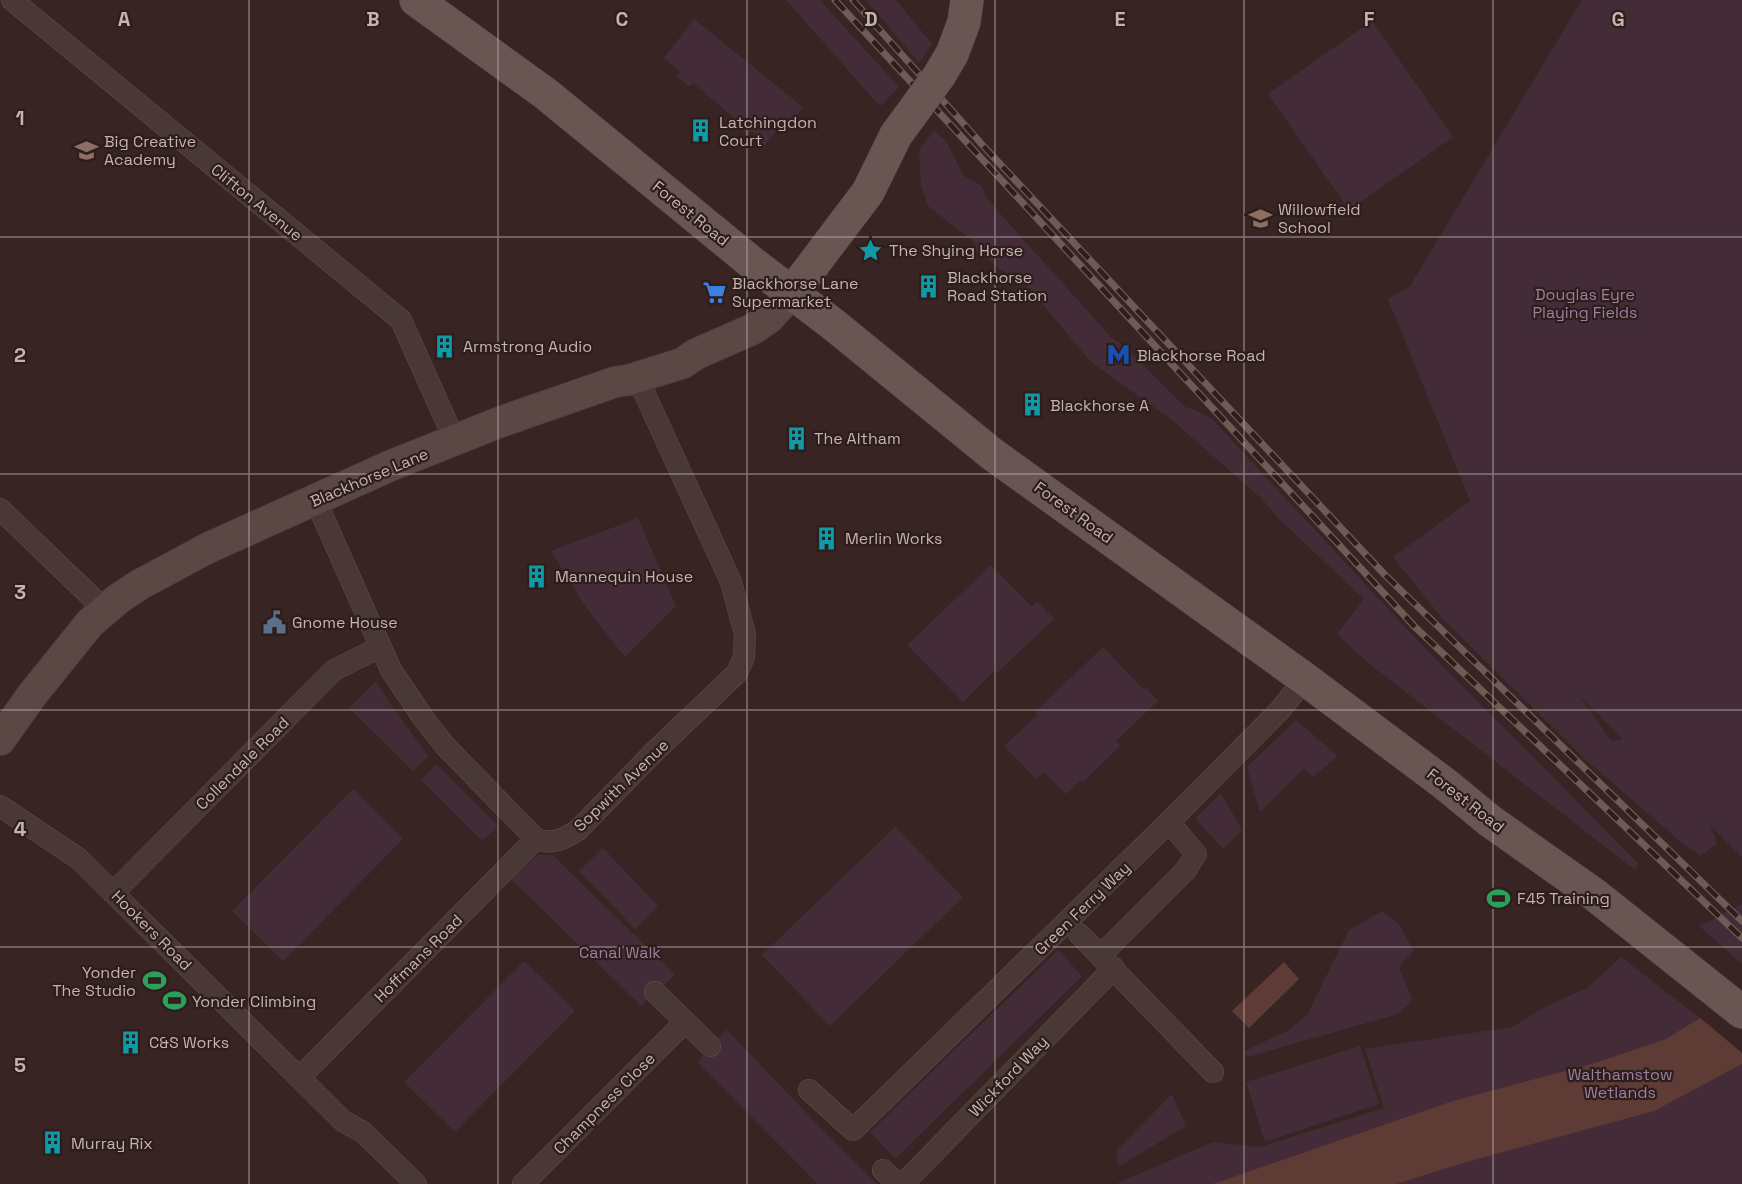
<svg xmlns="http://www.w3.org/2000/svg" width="1742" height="1184" font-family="'Space Grotesk',sans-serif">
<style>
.green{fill:#432c38;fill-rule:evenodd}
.water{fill:#5f3b36}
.pier{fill:#382422}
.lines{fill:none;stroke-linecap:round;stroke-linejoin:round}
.street-casing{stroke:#60504d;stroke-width:22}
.secondary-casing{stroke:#52413f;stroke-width:32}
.primary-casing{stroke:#52413f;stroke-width:34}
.street{stroke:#493835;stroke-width:21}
.secondary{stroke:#5b4744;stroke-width:30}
.primary{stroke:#695653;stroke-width:33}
.rail-casing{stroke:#705a57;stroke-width:7}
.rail{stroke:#2d1d1b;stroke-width:4.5;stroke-dasharray:14;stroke-linecap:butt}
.primary-bridge-casing{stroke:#52413f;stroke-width:34;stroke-linecap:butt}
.primary-bridge{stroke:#695653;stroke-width:33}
.grid{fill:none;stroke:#c5b3b0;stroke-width:1.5;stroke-opacity:0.55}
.labels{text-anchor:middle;stroke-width:4.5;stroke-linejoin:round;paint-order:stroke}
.poi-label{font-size:16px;fill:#c5b3b0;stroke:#2d1d1b;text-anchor:start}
.street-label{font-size:16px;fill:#c5b3b0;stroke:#2d1d1b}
.park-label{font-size:16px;fill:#9c7fa5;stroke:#2d1d1b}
.grid-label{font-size:20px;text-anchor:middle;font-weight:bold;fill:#c5b3b0;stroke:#2d1d1b;stroke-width:4.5;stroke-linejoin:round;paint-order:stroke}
</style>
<rect width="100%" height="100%" fill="#382422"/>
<path class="green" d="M786 0H820L899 87 881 106 877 103Z
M866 0H896L932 44 919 63Z
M1582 0H1742V857L1710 825 1717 843 1701 856 1682 843 1585 759 1442 618 1393 557 1470 501 1388 299 1410 286ZM1579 695 1623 739 1612 742Z
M694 19 803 107 798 114 787 119 763 147 752 131 748 136 731 122 734 118 693 83 690 87 677 77 680 72 664 58Z
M1372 21 1453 137 1349 210 1268 94Z
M934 131 946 141 963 175 981 186 987 199 1110 336 1124 346 1185 407 1191 408 1212 419 1420 643 1638 863 1635 870 1367 662 1337 634 1364 599 1278 518 1262 499 1173 421 1090 361 1029 288 1012 278 977 251 974 242 928 206 921 185 919 150Z
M638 518 676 606 625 657 585 606 551 551Z
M991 565 1032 607 1037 602 1054 619 997 673 994 671 963 702 907 645Z
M1103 647 1144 690 1146 688 1158 701 1116 741 1120 746 1083 782 1081 780 1066 794 1044 772 1036 779 1004 746 1037 715 1035 712Z
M376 681 390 703 428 756 413 771 349 708Z
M1296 720 1338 756 1313 777 1304 768 1260 812 1247 767Z
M436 764 498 826 482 841 421 780Z
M353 789 403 839 283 961 232 911Z
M1221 793 1242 830 1223 849 1195 818Z
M895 827 963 897 830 1026 762 955Z
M603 848 658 906 635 929 579 871Z
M538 855H553L675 975 641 1006 511 879Z
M1742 904V964L1699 926Z
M1382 911 1399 924 1414 951 1399 966C1402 980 1410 988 1412 1001L1398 1014 1247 1057 1244 1051 1287 1031 1307 1015 1349 930Z
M1058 950 1082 976 895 1159 870 1132Z
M1621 957 1742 1050V1184H1116L1213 1142 1260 1147 1384 1108 1365 1049 1512 1027 1543 1008 1587 988Z
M524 961 575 1011 455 1132 404 1082Z
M727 1030 819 1126 877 1184H818L698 1063 710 1046Z
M1360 1046 1379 1104 1265 1142 1246 1082Z
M1172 1094 1186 1126 1118 1167 1116 1151Z"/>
<path class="water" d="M1284 962 1299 979 1249 1028 1232 1011Z
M1742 992V1064L1654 1111 1466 1162 1396 1184H1213L1453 1101 1595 1063 1666 1039Z"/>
<path class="pier" d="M1742 989V1053L1698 1016Z"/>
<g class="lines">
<defs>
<path id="street" d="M12 0 401 320 455 441
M315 499 391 670 424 719 446 747 536 839C553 845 564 839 578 830L654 752 737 673 744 657 745 634 731 582 637 377
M0 509 105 610
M0 806 79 859 343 1121 363 1132 416 1184
M114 892 334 670 380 647
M1079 934 1213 1072
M1100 956 1186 870 1196 854 1169 822
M655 992 710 1046
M300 1077 536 839
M809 1090 853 1130 1169 822 1280 710 1305 679
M883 1170 898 1184
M523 1184 685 1022
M903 1184 1114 968"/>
<path id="secondary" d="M0 740 32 695 90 623 118 599 139 585 208 548 392 465 500 422 615 382 629 380 683 363 696 354 753 329 769 318 791 294"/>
<path id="primary" d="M416 0 546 94 751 262 834 325 992 454 1305 679 1445 784 1490 821 1595 895 1742 1012
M952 54 964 22 967 0
M791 294 868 192 896 135"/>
</defs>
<use href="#street" class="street-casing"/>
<use href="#secondary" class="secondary-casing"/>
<use href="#primary" class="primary-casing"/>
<use href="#street" class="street"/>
<use href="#secondary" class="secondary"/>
<use href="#primary" class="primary"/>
<defs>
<path id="rail" d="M835 0 1415 627 1742 938
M853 0 987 150 1385 575 1742 921"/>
</defs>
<use href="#rail" class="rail-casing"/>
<use href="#rail" class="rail"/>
<defs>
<path id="primary-bridge" d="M896 135 939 76 952 54"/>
</defs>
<use href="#primary-bridge" class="primary-bridge-casing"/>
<use href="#primary-bridge" class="primary-bridge"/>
</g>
<path class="grid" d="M249 0V1184M498 0V1184M747 0V1184M995 0V1184M1244 0V1184M1493 0V1184M0 237H1742M0 474H1742M0 710H1742M0 947H1742"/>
<defs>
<symbol id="building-bare" viewBox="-9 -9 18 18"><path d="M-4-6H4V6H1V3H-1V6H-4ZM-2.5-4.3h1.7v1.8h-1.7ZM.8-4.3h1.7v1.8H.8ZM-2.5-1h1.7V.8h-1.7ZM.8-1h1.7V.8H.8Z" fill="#0f9aa8" stroke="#2d1d1b" stroke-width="2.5" paint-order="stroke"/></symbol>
<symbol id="university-bare" viewBox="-9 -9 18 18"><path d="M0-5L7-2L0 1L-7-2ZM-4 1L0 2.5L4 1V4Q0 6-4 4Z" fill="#8d6e63" stroke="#2d1d1b" stroke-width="2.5" paint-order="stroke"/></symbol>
<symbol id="school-bare" viewBox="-9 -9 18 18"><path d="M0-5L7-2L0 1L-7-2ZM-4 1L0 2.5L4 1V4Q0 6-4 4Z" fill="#8d6e63" stroke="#2d1d1b" stroke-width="2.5" paint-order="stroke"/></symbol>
<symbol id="sight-bare" viewBox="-9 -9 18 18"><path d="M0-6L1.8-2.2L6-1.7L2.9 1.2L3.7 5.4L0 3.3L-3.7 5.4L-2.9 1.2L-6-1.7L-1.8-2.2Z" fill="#0f9aa8" stroke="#2d1d1b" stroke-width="2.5" paint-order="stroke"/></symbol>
<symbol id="supermarket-bare" viewBox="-9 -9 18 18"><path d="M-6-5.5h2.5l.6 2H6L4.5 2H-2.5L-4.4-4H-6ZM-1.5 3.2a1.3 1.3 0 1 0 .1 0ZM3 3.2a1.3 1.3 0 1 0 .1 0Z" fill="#3f7fe0" stroke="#2d1d1b" stroke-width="2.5" paint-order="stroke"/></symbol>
<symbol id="metro-bare" viewBox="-9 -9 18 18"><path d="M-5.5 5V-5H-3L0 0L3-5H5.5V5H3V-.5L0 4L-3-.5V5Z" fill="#1a4fb4" stroke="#2d1d1b" stroke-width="2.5" paint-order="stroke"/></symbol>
<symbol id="civic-bare" viewBox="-9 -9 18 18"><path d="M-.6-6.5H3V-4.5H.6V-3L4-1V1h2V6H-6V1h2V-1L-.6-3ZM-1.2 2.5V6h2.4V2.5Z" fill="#5c6f8a" stroke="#2d1d1b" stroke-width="2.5" paint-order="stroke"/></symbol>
<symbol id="stadium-bare" viewBox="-9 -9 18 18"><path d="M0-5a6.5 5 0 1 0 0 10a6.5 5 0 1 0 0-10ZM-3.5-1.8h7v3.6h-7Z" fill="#2e9e5b" stroke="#2d1d1b" stroke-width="2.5" paint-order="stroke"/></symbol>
</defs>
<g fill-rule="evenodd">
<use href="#building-bare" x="684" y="114" width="33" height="33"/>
<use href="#university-bare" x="70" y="134" width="33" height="33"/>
<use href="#school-bare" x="1244" y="202" width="33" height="33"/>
<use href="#sight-bare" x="854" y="234" width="33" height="33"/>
<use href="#building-bare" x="912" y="270" width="33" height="33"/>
<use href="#supermarket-bare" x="698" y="276" width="33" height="33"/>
<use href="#building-bare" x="428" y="330" width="33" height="33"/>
<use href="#metro-bare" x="1102" y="338" width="33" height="33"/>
<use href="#building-bare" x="1016" y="388" width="33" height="33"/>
<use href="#building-bare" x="780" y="422" width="33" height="33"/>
<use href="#building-bare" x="810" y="522" width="33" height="33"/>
<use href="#building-bare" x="520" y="560" width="33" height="33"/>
<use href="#civic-bare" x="258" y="606" width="33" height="33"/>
<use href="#stadium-bare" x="1482" y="882" width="33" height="33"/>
<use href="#stadium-bare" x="138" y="964" width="33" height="33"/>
<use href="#stadium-bare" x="158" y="984" width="33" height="33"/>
<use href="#building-bare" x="114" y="1026" width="33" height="33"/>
<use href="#building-bare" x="36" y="1126" width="33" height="33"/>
</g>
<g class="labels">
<g class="poi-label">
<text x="719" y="128">Latchingdon<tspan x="719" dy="18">Court</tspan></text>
<text x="104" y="147">Big Creative<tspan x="104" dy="18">Academy</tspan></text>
<text x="1278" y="215">Willowfield<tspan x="1278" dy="18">School</tspan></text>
<text x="889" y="256">The Shying Horse</text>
<text x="947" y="283">Blackhorse<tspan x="947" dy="18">Road Station</tspan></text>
<text x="732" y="289">Blackhorse Lane<tspan x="732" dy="18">Supermarket</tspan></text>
<text x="463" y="352">Armstrong Audio</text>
<text x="1137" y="361">Blackhorse Road</text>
<text x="1050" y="411">Blackhorse A</text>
<text x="814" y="444">The Altham</text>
<text x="845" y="544">Merlin Works</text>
<text x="555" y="582">Mannequin House</text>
<text x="292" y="628">Gnome House</text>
<text x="1517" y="904">F45 Training</text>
<text x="136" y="978" text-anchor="end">Yonder<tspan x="136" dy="18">The Studio</tspan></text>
<text x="192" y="1007">Yonder Climbing</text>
<text x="149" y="1048">C&amp;S Works</text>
<text x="71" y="1149">Murray Rix</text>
</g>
<g class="street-label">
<text transform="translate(257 202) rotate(39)" y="6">Clifton Avenue</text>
<text transform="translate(691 213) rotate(39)" y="6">Forest Road</text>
<text transform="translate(369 477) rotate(-23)" y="6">Blackhorse Lane</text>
<text transform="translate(1074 512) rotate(36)" y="6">Forest Road</text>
<text transform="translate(242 763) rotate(-45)" y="6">Collendale Road</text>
<text transform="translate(621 785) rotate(-44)" y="6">Sopwith Avenue</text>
<text transform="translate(1466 800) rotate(38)" y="6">Forest Road</text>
<text transform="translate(1082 908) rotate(-44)" y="6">Green Ferry Way</text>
<text transform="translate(152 930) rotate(45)" y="6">Hookers Road</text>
<text transform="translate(418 958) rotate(-45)" y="6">Hoffmans Road</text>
<text transform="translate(1008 1076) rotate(-46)" y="6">Wickford Way</text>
<text transform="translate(604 1103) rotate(-45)" y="6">Champness Close</text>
</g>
<g class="park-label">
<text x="1585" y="300">Douglas Eyre<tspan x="1585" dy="18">Playing Fields</tspan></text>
<text x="620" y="958">Canal Walk</text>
<text x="1620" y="1080">Walthamstow<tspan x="1620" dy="18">Wetlands</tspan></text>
</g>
</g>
<g class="grid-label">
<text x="124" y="26">A</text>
<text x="373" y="26">B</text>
<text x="622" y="26">C</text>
<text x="871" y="26">D</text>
<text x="1120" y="26">E</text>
<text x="1369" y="26">F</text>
<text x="1618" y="26">G</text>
<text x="20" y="125">1</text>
<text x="20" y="362">2</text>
<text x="20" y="599">3</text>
<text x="20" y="836">4</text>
<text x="20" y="1072">5</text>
</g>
</svg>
